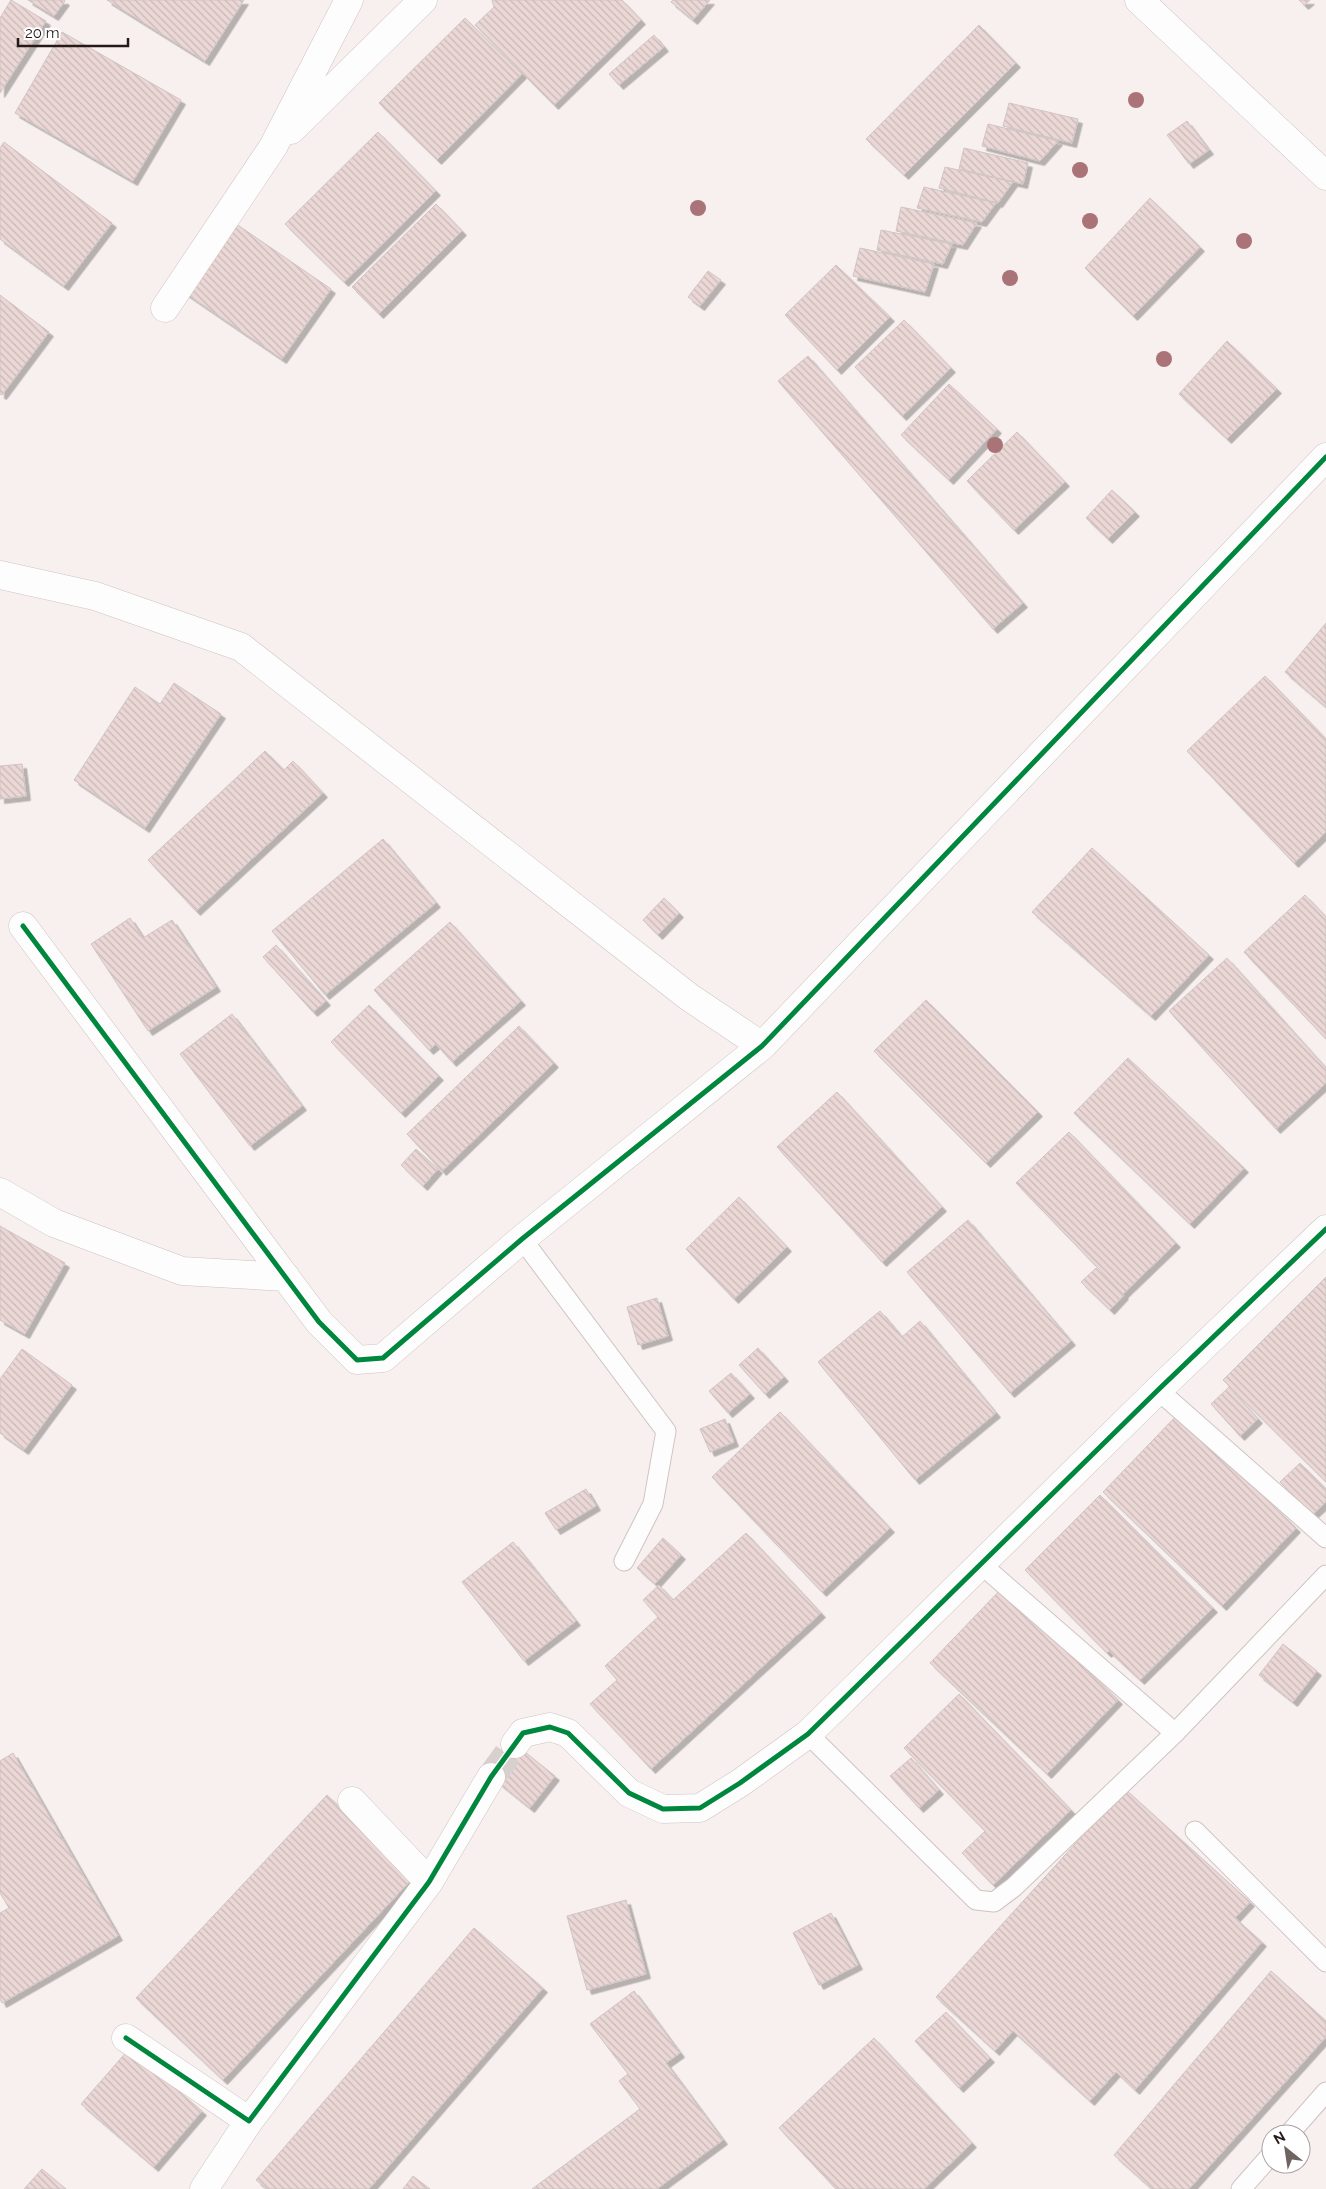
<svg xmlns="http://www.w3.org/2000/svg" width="1326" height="2189" font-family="Raleway,sans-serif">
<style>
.building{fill:url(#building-back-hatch);stroke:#cfc5c4;filter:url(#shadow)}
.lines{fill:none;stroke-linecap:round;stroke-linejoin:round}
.minor-tunnel{stroke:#d8d0cf;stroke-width:28;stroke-dasharray:28 14;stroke-linecap:butt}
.service-casing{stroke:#cec3c2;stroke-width:21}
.minor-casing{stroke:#cec3c2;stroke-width:29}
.service{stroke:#fefdfd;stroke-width:19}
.minor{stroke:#fefdfd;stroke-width:28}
.cycleway-casing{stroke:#fff;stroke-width:8}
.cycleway{stroke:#00873e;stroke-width:5}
.tree{fill:#a97377}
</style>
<defs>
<pattern id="building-back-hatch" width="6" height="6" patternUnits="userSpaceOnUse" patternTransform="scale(1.25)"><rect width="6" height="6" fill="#ead7d6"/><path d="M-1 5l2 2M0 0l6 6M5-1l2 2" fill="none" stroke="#c9b8b7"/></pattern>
<filter id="shadow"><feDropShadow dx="4.5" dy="4.5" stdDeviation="0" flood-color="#0004"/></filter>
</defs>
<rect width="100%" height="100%" fill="#f8f0ef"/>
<path class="building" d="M11 0 46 21 0 93V18Z
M28 0H64L65 1 54 16Z
M107 0H244L205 61Z
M492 0H622L641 20 554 105 475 25 494 7Z
M673 0H710L693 20 671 2Z
M1299 0H1310L1304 5Z
M465 18 522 74 437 160 379 103Z
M979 25 1016 63 904 175 866 139Z
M62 32 181 100 133 181 15 113Z
M654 35 664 47 619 85 609 74Z
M1009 103 1078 119 1072 143 1003 126Z
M1187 121 1209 150 1189 164 1167 135Z
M988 124 1058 141 1040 161 982 146Z
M378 132 436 191 344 282 285 224Z
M4 142 112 223 64 286 0 239V148Z
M964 148 1028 163 1023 184 959 169Z
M945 167 1013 182 998 203 939 188Z
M924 187 996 203 982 222 917 208Z
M1150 198 1200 247 1133 316 1085 268Z
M436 204 462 231 379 314 352 287Z
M901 207 977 223 963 245 896 231Z
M229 219 331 289 282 359 181 290Z
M881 230 952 244 943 264 877 250Z
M860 248 934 264 925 292 853 276Z
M836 265 890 317 837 370 785 315Z
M708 271 721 280 700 306 688 297Z
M0 295 49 332 2 395 0 394Z
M904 320 951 368 902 416 855 367Z
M1227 341 1277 389 1227 439 1179 394Z
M808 356 1023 603 993 629 778 381Z
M949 384 997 429 949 480 901 435Z
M1017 432 1065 482 1014 530 967 481Z
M1112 490 1135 512 1108 539 1086 518Z
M1326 623V707L1285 672Z
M1265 676 1326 739V832L1294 863 1187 751Z
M174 683 221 714 145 828 74 780 135 687 160 704Z
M265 751 284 770 293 761 323 793 196 911 148 860Z
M22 764 26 796 0 799V766Z
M383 839 436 903 325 995 272 931Z
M1092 848 1209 955 1151 1016 1032 912Z
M1305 895 1326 917V1039L1244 952Z
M664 898 679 913 658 935 643 920Z
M130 918 143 938 172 920 216 987 148 1031 91 944Z
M450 922 521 1001 452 1062 436 1044 429 1050 374 990Z
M276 945 326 1001 313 1012 263 957Z
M1227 958 1326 1068V1083L1276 1129 1169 1011Z
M926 1000 1038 1112 986 1163 874 1051Z
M369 1005 439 1076 401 1113 331 1042Z
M232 1014 302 1106 250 1146 180 1054Z
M519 1026 554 1063 442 1171 407 1134Z
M1128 1058 1244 1168 1190 1224 1074 1113Z
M837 1092 942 1207 882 1262 777 1147Z
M1069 1132 1176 1243 1123 1294 1016 1183Z
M416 1149 438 1169 423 1186 401 1165Z
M739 1197 787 1247 734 1299 686 1249Z
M968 1220 1071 1341 1010 1393 907 1272Z
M0 1226 65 1263 25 1334 0 1320Z
M1096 1268 1124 1295 1110 1310 1081 1282Z
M1326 1277V1482L1223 1380Z
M657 1298 668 1336 638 1345 627 1307Z
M880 1311 902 1337 920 1321 996 1413 915 1480 818 1362Z
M758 1348 784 1377 765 1394 739 1365Z
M22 1349 72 1385 24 1450 0 1433V1379Z
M731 1373 750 1394 728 1413 709 1391Z
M1229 1387 1258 1419 1240 1436 1211 1404Z
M780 1412 890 1528 822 1592 712 1477Z
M1178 1414 1296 1528 1222 1606 1103 1492Z
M725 1419 734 1442 710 1452 700 1429Z
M1300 1463 1326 1489V1502L1312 1515 1280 1482Z
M586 1489 596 1506 556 1530 545 1513Z
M1100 1495 1213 1608 1140 1680 1109 1651 1107 1653 1025 1570Z
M746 1533 821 1613 651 1769 590 1704 617 1680 605 1666 658 1617 643 1600 659 1585 673 1600Z
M663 1538 681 1555 655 1584 637 1568Z
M513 1542 576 1621 524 1661 462 1582Z
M1002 1588 1118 1700 1047 1774 930 1663Z
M1283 1644 1317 1671 1293 1702 1259 1675Z
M959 1694 1071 1810 993 1885 962 1853 985 1831 904 1748Z
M510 1740 555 1776 530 1808 484 1771Z
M13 1753 118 1936 2 2003 0 1999V1913L9 1908 0 1893V1761Z
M911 1758 939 1790 919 1808 890 1776Z
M1125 1789 1250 1902 1235 1918 1262 1942 1135 2090 1116 2072 1090 2101 1013 2031 995 2051 936 1997Z
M327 1795 414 1877 223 2080 136 1998Z
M626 1900 646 1974 587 1990 567 1916Z
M831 1913 858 1965 819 1985 793 1933Z
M474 1928 543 1988 369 2189H267L256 2180Z
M1271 1971 1326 2021V2037L1189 2189H1152L1114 2155Z
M634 1991 680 2053 666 2063 723 2140 657 2189H532L640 2109 619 2081 628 2074 590 2024Z
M946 2012 990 2058 959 2088 915 2041Z
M874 2038 972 2143 924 2189H836L779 2128Z
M129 2049 202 2111 154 2167 81 2104Z
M42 2169 66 2189H24Z
M413 2176 430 2189H403Z"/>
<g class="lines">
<path class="minor-tunnel" d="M491 1777 515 1744"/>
<defs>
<path id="service" d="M522 1239 666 1431 653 1504 624 1561
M1158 1390 1326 1538
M982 1565 1175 1733
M808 1734 976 1900 994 1902 1014 1887 1175 1733 1326 1575
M1195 1831 1326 1962
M1289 2134 1326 2092
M1241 2189 1271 2155"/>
<path id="minor" d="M1139 0 1326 176
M291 130 423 0
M165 308 273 147 349 0
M0 575 95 596 241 647 689 997 762 1046
M23 926 319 1322 357 1360 383 1358 522 1239 762 1046 1326 457
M0 1192 54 1223 182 1271 286 1277
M515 1744 523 1733 550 1727 568 1733 629 1793 663 1809 700 1808 740 1783 808 1734 1158 1390 1326 1229
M352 1801 429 1882
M126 2038 249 2121 429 1882 491 1777
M204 2189 249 2121"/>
</defs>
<use href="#service" class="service-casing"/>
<use href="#minor" class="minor-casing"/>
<use href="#service" class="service"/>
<use href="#minor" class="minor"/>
<defs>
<path id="cycleway" d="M23 926 319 1322 357 1360 383 1358 522 1239 762 1046 1326 457
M126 2038 249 2121 429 1882 491 1777 523 1733 550 1727 568 1733 629 1793 663 1809 700 1808 740 1783 808 1734 1158 1390 1326 1229"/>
</defs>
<use href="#cycleway" class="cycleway-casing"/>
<use href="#cycleway" class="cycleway"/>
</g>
<g class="tree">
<circle cx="1136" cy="100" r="8"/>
<circle cx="1080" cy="170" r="8"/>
<circle cx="698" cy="208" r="8"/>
<circle cx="1090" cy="221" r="8"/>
<circle cx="1244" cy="241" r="8"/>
<circle cx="1010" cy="278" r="8"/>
<circle cx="1164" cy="359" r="8"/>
<circle cx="995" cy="445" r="8"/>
</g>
<g transform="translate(1286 2149) rotate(330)"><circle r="24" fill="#ffffff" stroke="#a8a3a3"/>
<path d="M0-4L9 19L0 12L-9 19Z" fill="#706463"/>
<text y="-8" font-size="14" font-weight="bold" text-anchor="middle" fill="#261918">N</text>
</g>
<path d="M18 38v8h110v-8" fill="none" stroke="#261918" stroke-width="2.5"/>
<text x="25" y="38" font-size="15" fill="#261918" stroke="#ffffff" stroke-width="4" paint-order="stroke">20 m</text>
</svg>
